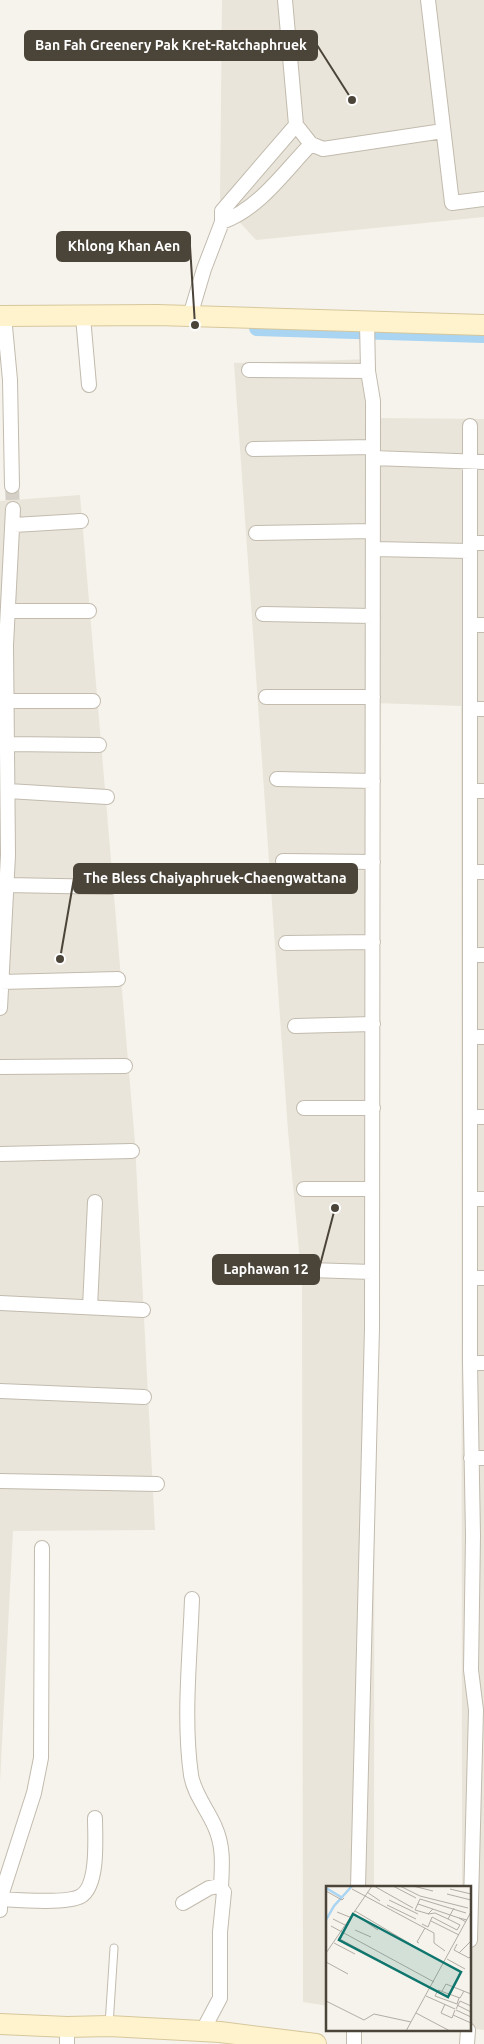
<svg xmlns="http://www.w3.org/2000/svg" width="484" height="2044" font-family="Ubuntu,sans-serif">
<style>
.residential{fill:#eae5da}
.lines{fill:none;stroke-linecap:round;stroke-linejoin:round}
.canal{stroke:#a9d4f2;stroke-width:16}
.street-tunnel{stroke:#d4d0c8;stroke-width:14;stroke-dasharray:14 7;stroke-linecap:butt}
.lane-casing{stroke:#c2bbae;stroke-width:9}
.street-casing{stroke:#c2bbae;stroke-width:16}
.secondary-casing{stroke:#d6c79b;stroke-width:22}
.lane{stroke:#fff;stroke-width:7}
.street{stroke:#fff;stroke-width:14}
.secondary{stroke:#fff3cd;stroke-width:20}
.inset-river{fill:none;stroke:#a9d4f2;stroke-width:2.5}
.inset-road{fill:none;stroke:#b2ada4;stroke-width:1}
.view{fill:#0f766e;fill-opacity:0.15;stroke:#0f766e;stroke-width:2.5}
.inset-edge{fill:none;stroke:#4b4439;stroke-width:2.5}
.leader{fill:none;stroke:#4b4439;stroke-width:2}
.callout-dot{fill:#4b4439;stroke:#fff;stroke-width:2}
.callout{fill:#4b4439;stroke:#4b4439;stroke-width:2}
.callout-label{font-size:14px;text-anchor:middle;font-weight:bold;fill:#fff}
</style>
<rect width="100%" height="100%" fill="#f6f3ec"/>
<path class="residential" d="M222 0H484V217L256 240 220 201Z
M375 359V418L484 419V2030L470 2028V1888H462L461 706 375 703 374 1888H328V2006L303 2002 302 1284 288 1131 234 363Z
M80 495 135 1143 155 1530 13 1531 0 1782V501Z"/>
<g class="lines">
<path class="canal" d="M257 328 484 335"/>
<path class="street-tunnel" d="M12 486 13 509"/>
<defs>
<path id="lane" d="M109 2025 114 1948"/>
<path id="street" d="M285 0 296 125 311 144 323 149 443 131
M428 0 452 203 484 199
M222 222C259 209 285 171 311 144
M4 316 10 380 12 486
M190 316 204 269 222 222V211L296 125
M83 317 89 385
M249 370 368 371
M470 426V1363L473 1536 471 1670 476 1710 470 1940
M253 449 373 447
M373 458 484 462
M14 525 81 521
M256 533 373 531
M470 543H484
M373 549 470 551
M8 611H89
M263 614 373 616
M470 625H484
M266 697H373
M7 701H93
M470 709H484
M7 744 99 745
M277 779 373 781
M8 791 107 797
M470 791H484
M283 861 373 862
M470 872H484
M7 885 110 887
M286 943 373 942
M470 955H484
M1 982 118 979
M0 1008 8 855 6 645 13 509
M295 1026 373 1024
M470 1037H484
M0 1067 125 1066
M304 1108H373
M470 1117H484
M0 1154 132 1151
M304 1189H372
M470 1199H484
M310 1270 372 1272
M470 1278H484
M0 1303 143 1310
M90 1307 95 1202
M470 1363H484
M0 1391 144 1397
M471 1458H484
M0 1481 157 1484
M192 1599C190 1657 183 1718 191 1775 194 1794 208 1810 215 1827 224 1847 222 1866 221 1887
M358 1888 372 1328 373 401 368 371 367 322
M0 1899C17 1900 68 1904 81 1896 99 1885 95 1836 95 1818
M183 1903 209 1888 219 1886 224 1892 220 1932V1998L202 2032
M0 1910V1899L34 1793 41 1758 42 1548
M67 2027V2044
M354 2044V2030
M467 2044 468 2030"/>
<path id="secondary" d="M0 316 157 315 484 325
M0 2024 67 2027 109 2026 220 2032 316 2044"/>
</defs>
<use href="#lane" class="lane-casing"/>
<use href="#street" class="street-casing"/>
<use href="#secondary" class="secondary-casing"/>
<use href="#lane" class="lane"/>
<use href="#street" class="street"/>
<use href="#secondary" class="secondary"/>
</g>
<g transform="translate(326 1886)">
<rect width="145" height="145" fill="#f6f3ec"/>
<path class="inset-river" d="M0 2 15 11M0 34 8 20 26 0"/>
<path class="inset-road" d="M48 0 87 22M67 0 90 12M74 0 94 10 142 22M87 0 107 5M26 3 108 47V57L119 65M124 3 145 8M0 5 16 14 18 12M41 6 54 15M121 8 145 14M63 14 92 28M92 18 133 32M61 19 90 33M107 23 102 28 109 27 122 33 128 22M29 25 108 72M11 26 26 32M28 28 52 44M103 28 89 24 94 13 140 27M106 31 131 44 134 39 122 33M7 33 21 40M105 35 133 49M140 36 133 32 141 34M96 38 102 41 106 31M5 40 108 96M29 44 45 51M12 52 99 99M8 57 29 68M93 57 91 56 99 42M131 58 128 64 143 72 145 70M0 67 46 0M133 67 145 55M121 73 139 83M0 76 22 88M116 105 120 98 145 108M100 110 129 123M133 112 131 118 109 110 112 104 134 112 138 105M0 115 38 134 48 128 85 136M119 118 115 127 126 132 129 124M131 119 145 126M130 123 134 115 145 120M130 124 145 131M90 127 124 145M127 129 145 137M80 145 145 26"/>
<path class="view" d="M27 28 135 86 122 111 13 54Z"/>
<rect width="145" height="145" class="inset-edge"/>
</g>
<path class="leader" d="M352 100L317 45M195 325L190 246M60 959L74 878M335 1208L319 1269"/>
<g class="callout-dot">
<circle cx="352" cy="100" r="5"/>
<circle cx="195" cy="325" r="5"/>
<circle cx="60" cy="959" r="5"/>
<circle cx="335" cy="1208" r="5"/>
</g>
<g class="callout">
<rect x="25" y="31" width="292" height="29" rx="5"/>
<rect x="57" y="232" width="133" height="29" rx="5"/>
<rect x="74" y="864" width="283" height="29" rx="5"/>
<rect x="213" y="1255" width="106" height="29" rx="5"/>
</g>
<g class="callout-label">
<text x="171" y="50">Ban Fah Greenery Pak Kret-Ratchaphruek</text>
<text x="124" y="251">Khlong Khan Aen</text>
<text x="215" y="883">The Bless Chaiyaphruek-Chaengwattana</text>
<text x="266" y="1274">Laphawan 12</text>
</g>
</svg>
